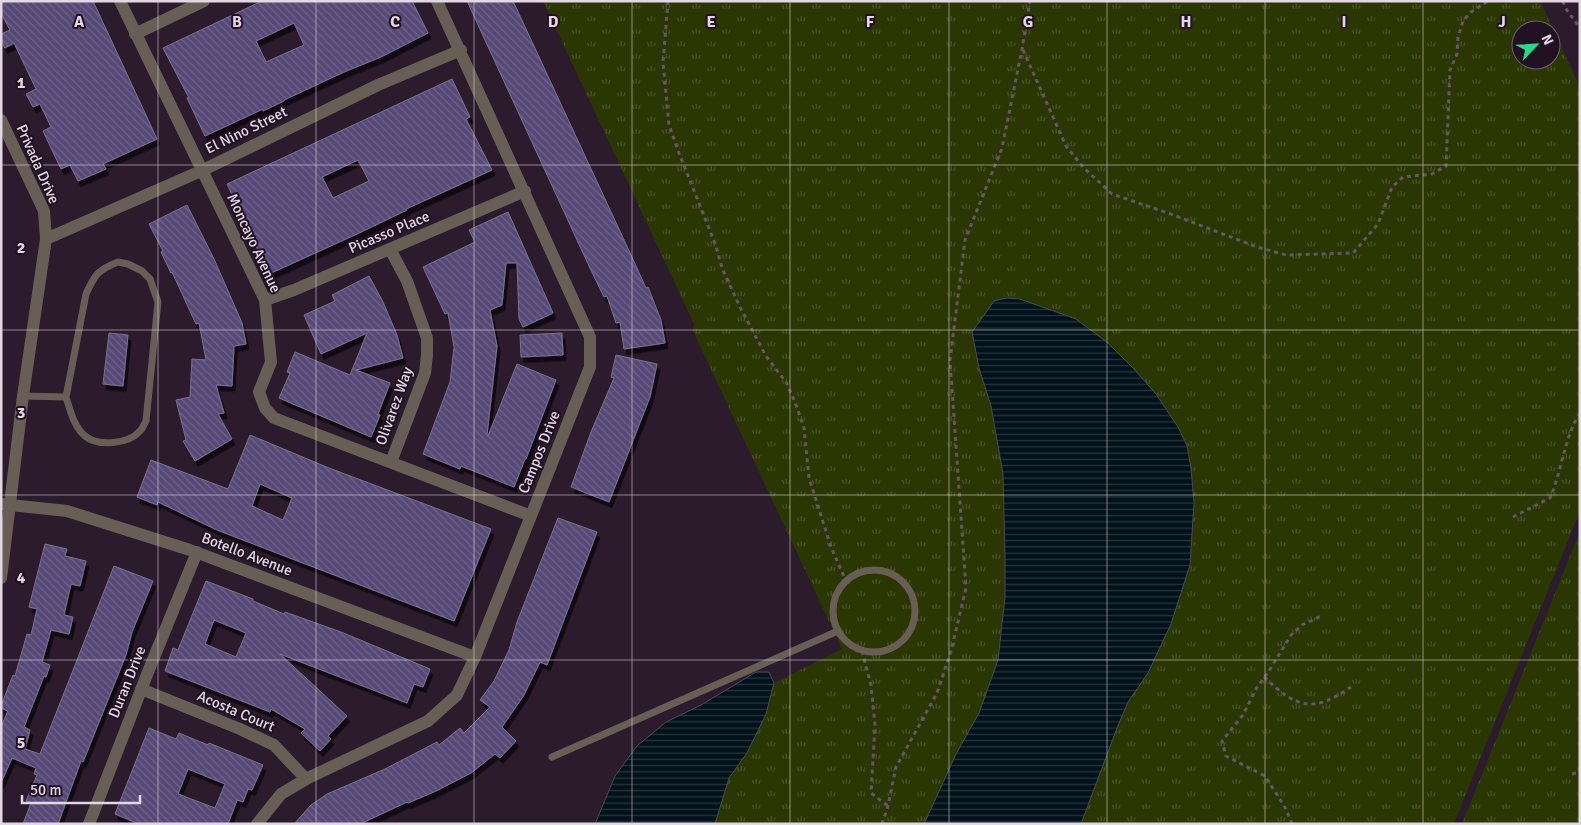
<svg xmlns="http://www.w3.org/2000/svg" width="1581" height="825" font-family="Signika,sans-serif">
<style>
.grass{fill:url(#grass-tufts);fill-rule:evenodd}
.water{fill:url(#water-rules);stroke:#464d57}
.building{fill:url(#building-back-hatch);stroke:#79728e;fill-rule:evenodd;filter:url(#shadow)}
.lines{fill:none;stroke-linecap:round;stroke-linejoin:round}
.path{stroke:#655565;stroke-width:3;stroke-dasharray:4 4;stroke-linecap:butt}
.service{stroke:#685e55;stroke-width:7}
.minor{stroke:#685e55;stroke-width:12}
.grid{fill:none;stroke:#e3d7e3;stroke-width:1;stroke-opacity:0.55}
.labels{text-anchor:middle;stroke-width:4;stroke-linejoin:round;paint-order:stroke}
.street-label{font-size:15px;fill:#e3d7e3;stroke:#221123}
.grid-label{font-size:16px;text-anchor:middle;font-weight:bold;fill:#e3d7e3;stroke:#221123;stroke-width:4;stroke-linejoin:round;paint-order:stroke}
</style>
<defs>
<pattern id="grass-tufts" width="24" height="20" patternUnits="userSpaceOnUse" patternTransform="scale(1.25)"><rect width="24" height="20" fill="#2b3702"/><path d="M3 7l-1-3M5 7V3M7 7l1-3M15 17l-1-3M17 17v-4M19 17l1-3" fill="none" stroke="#4a5327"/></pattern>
<pattern id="water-rules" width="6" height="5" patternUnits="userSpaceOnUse" patternTransform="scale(1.25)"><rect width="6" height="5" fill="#02121b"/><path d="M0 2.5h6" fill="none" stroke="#27343c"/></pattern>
<pattern id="building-back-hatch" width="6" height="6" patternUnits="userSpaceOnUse" patternTransform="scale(1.25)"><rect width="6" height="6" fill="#574977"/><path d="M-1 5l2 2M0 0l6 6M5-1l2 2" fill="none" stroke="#6f628a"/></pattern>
<filter id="shadow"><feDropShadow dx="3" dy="5.5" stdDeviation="0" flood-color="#0009"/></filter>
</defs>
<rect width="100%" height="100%" fill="#2c1a2d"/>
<path class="grass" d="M543 1H1540L1580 87V511L1454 824H1081L1117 728 1128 702 1148 673 1171 624 1190 565 1194 503 1187 446 1178 427 1156 394 1133 368 1108 343 1020 299 1006 298 994 301 972 332 979 368 991 406 1003 474 1005 557V597L998 660 979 713 956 754 924 824H715L729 778 747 753 766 714 774 683 842 649 693 331 694 324ZM1521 30H1551V60H1521Z
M1580 531V824H1462Z"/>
<path class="water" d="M1006 298 1020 299 1076 319 1108 343 1133 368 1156 394 1178 427 1187 446 1191 468 1194 503 1190 565 1171 624 1148 673 1128 702 1117 728 1081 824H924L956 754 979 713 998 660 1005 597V557L1003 474 991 406 979 368 972 332 994 301Z
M756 672H769L774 683 766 714 747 753 729 778 715 824H595L615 776 637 746 666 722 701 705Z"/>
<path class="building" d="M1 1H93L157 139 103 164 106 169 78 181 70 165 61 169 43 131 51 127 40 104 33 107 26 94 36 89 14 43 5 48 1 41V34L10 30 1 13Z
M262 1H412L428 33 381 57 344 72 284 100V101L263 111V109L205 136 187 98H189L163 48ZM294 23 304 45 266 62 256 41Z
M467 1H513L631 255 646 288 648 287 661 320 665 343 624 349 620 322 616 323 607 296 604 297 589 266Z
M452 79 470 117 466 119 492 170 406 209 407 210 357 234 269 274 227 184ZM358 160 369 181 333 198 322 177Z
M187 205 214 259 242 323 246 344 234 346 232 386 216 385 224 413 218 414 232 439 195 461 183 441 186 440 176 400 190 397 192 359 206 360 199 323 196 324 172 272 171 273 161 252 163 251 149 224Z
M508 212 553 313 523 327 519 319 517 263H506L502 305 490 310 497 346 487 435 488 436 517 364 556 380 526 459H525L514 487 461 466 460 469 423 454 450 382 454 347 448 313 445 314 423 267 475 242 469 230Z
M369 276 383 302 397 335 403 358 356 370 390 383 378 414 380 415 371 437 279 398 290 373 287 372 295 352 350 375 367 333 321 354 304 315 335 301 332 295Z
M109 333 128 335 123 386 103 384Z
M562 333 563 355 521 357 520 335Z
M616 355 657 364 650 397 609 502 571 487 591 432 614 378 611 377Z
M250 435 329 468 491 529 454 621 217 530 158 502 157 505 137 497 151 460 228 489ZM260 484 292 498 283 520 252 506Z
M558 518 597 532 547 665 540 662 524 695 502 727 516 741 500 758 495 754 471 773 436 791 408 803 407 802 360 824H294L311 805 327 794 385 769 437 742 439 745 460 728 464 733 490 707 480 700 494 681 509 650 517 622Z
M45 544 67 549 65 556 86 561 80 586 71 584 64 615 73 617 69 634 51 630 42 662 50 665 46 677 44 676 24 727 30 730 25 749 40 754 114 566 153 581 132 632 126 655 83 762 81 761 58 824H23L31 803 26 801 37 775 34 774 36 768 12 758 1 783V727L8 711 1 708V706L13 675 15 676 27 634 31 635 37 609 29 607Z
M206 581 253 599V601L284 614 285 612 341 632 430 669 423 687 414 684 407 703 280 654 347 716 328 736 331 739 320 751 301 733 305 729 271 709 270 712 165 671 173 648 178 650ZM214 620 246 633 236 657 205 644Z
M149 728 176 739 179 733 208 745 209 743 263 765 252 790 248 789 243 802 237 800 228 824H139L115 814ZM188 769 225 784 215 808 178 794Z"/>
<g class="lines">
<path class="path" d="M668 1 663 62 669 125 679 153 716 246 722 268 740 307 766 356 786 382 795 402 804 428 809 478 831 547 846 581
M1563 1C1565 11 1575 19 1580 29
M1023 50 1066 146 1083 167 1112 194 1168 213 1257 247 1286 255 1353 253 1378 224 1392 187 1403 177 1432 174 1446 166 1450 70 1457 54 1458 37 1463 21 1471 12 1488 1
M1513 517 1550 498C1562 471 1564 438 1580 413
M862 651 871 685 875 725 871 793 888 806
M1264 677C1297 708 1312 714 1351 687
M1572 774 1580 772
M882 824 888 806 896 767 937 693 951 651 966 588 950 360 965 240 1002 148 1022 49 1030 1
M1292 824 1286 809 1265 776 1226 756 1222 741 1243 715 1256 689 1269 671 1291 635 1302 625 1321 616"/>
<path class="service" d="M118 262 128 264 142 271 150 279 158 302 146 421C144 424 143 428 140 431 129 444 98 447 85 436 74 427 70 410 66 397L86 294C95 274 98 270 118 262Z
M23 396 66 397
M833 611a41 41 0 1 1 82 0a41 41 0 1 1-82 0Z
M552 757 838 631"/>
<path class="minor" d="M120 1 265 300 271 362 259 392 265 408 274 418 531 516
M135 34 204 1
M1 120 44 211 46 239 23 396 1 578
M46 239 201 171 378 85 461 50
M390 249 407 281 427 338V355L425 373 391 462
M265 300 294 290 525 191
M1 504 67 511 190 550 475 657
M141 689 240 729 274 745 306 779
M89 824 148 672 197 552
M257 824 281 794 308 778 428 721 457 695 475 657 590 367V337L437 1"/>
</g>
<path class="grid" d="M158 1V824M316 1V824M474 1V824M632 1V824M790 1V824M949 1V824M1107 1V824M1265 1V824M1423 1V824M1 165H1580M1 330H1580M1 495H1580M1 660H1580"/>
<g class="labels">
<g class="street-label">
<text transform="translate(246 130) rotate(-26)" y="5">El Nino Street</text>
<text transform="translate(38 164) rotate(66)" y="5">Privada Drive</text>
<text transform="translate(389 232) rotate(-23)" y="5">Picasso Place</text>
<text transform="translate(254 243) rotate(65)" y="5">Moncayo Avenue</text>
<text transform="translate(394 406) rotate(-70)" y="5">Olivarez Way</text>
<text transform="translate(539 452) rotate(-68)" y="5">Campos Drive</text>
<text transform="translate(247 554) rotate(21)" y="5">Botello Avenue</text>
<text transform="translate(127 682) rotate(-68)" y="5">Duran Drive</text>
<text transform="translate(236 711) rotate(23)" y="5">Acosta Court</text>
</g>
</g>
<g class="grid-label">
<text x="79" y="27">A</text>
<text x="237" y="27">B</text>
<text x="395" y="27">C</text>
<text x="553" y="27">D</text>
<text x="711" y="27">E</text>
<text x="870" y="27">F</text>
<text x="1028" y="27">G</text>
<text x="1186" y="27">H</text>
<text x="1344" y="27">I</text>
<text x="1502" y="27">J</text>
<text x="21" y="88">1</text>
<text x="21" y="253">2</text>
<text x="21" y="418">3</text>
<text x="21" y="583">4</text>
<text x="21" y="748">5</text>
</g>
<rect width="1581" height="825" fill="none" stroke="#e3d7e3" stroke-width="5"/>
<g transform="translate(1536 45) rotate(65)"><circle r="24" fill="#221123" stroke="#6f6070"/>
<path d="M0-4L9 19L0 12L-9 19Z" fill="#2bd884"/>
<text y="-8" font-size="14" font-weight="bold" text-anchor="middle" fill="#e3d7e3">N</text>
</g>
<path d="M22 795v8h118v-8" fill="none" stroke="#e3d7e3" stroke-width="2.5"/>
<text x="30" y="795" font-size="15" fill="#e3d7e3" stroke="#221123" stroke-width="4" paint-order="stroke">50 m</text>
</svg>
